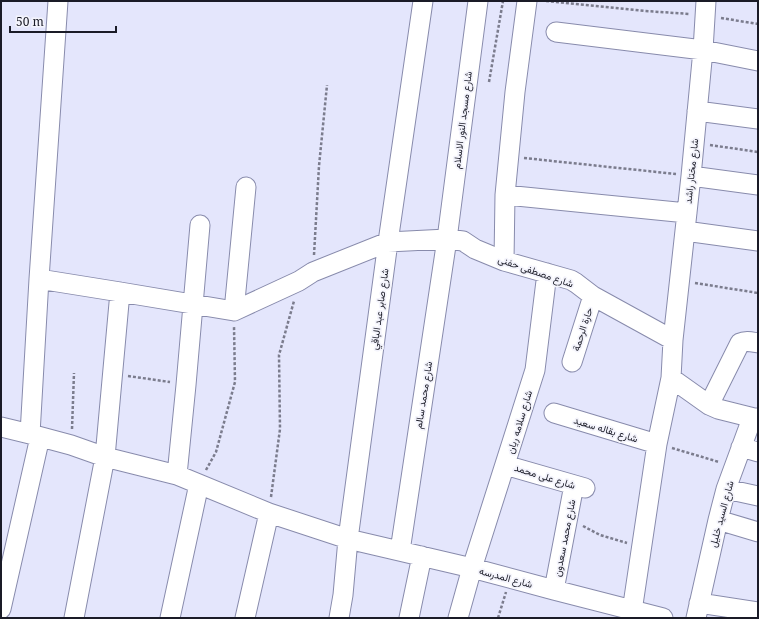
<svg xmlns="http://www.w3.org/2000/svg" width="759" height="619" font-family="'Noto Serif',Vazirmatn,serif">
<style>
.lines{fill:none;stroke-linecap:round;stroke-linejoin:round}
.minor-casing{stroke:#888bac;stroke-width:21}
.path{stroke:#7b7c8d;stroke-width:2.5;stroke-dasharray:3 2;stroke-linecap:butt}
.minor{stroke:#fff;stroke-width:19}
.labels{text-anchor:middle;stroke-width:3.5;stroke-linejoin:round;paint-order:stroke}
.street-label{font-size:10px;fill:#1a1b27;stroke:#f4f4fc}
</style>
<rect width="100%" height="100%" fill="#e4e6fc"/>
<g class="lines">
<defs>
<path id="minor" d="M556 32 703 50 758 61
M697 111 758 119
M691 176 758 185
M505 195 687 213
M685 231 758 241
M504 261 505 195 515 92 527 1
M39 279 120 292 234 311 299 281 313 272 388 242 447 239 463 241 475 249 504 261 571 280 576 283 593 296 673 340
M234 311 246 187
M572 362 593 296
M671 378 709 405 718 409 754 418
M709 405 740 343C746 340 752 342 758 343
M554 413 657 444
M1 427 30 434 71 445 105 457 177 475 269 513 348 539 472 568 554 590 663 618
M30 434 39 279 58 1
M741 447 758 452
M505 465 585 488
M177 475 186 385 200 225
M726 489 758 496
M718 520 758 532
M400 551 447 239 478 1
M554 590 574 485
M699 603 758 612
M1 609 40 437
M74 618 105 457 120 292
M170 618 199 484
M245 618 269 513
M339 618 343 595 348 539 388 242 423 1
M409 618 422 556
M458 618 472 568 535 370 547 273
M631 618 657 444 671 378 673 340 691 176 703 50 706 1
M696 618 718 520 726 489 751 421 754 418H758"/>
</defs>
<use href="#minor" class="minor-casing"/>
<path class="path" d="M546 1 645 11 690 14
M721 18 758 24
M489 82 503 1
M710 145 758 152
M524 158 676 174
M314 255 319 166 327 85
M695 283 758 293
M128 376 170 382
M72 429 74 373
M672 448 719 462
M206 470 216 452 235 382 234 326
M271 497 280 429 279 355 294 301
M583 526 600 535 627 543
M498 618 506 592"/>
<use href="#minor" class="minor"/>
</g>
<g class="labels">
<g class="street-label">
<text transform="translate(462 120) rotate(-83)" y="4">شارع مسجد النور الاسلام</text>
<text transform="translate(691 171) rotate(-84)" y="4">شارع مختار راشد</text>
<text transform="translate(536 271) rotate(19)" y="4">شارع مصطفى حفنى</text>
<text transform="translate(379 309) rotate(-82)" y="4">شارع صابر عبد الباقي</text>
<text transform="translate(582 329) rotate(-72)" y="4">حارة الرحمة</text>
<text transform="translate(423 395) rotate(-81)" y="4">شارع محمد سالم</text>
<text transform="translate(519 422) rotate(-73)" y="4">شارع سلامه ريان</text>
<text transform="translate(606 429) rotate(17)" y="4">شارع بقاله سعيد</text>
<text transform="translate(545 476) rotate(17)" y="4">شارع على محمد</text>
<text transform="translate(721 514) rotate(-75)" y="4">شارع السيد خليل</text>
<text transform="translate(564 538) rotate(-79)" y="4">شارع محمد سعدون</text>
<text transform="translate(506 577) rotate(15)" y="4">شارع المدرسه</text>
</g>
</g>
<rect width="759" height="619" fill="none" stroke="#1a1b27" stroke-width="4"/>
<path d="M10 26v6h106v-6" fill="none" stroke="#1a1b27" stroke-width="2"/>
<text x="16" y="26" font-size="12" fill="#1a1b27" stroke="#f4f4fc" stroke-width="3" paint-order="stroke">50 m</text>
</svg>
